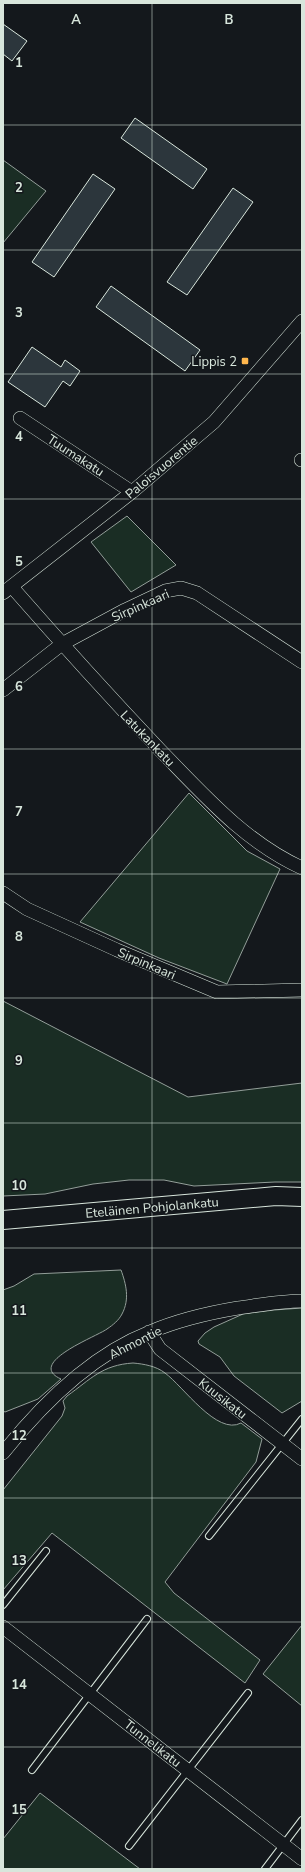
<svg xmlns="http://www.w3.org/2000/svg" width="305" height="1872" font-family="'Nunito Sans',sans-serif">
<style>
.green{fill:#1a2d24;stroke:#939e99}
.building{fill:#2c363c;stroke:#d8e6dc}
.lines{fill:none;stroke-linecap:round;stroke-linejoin:round}
.lane-casing{stroke:#d8e6dc;stroke-width:8}
.street-casing{stroke:#d8e6dc;stroke-width:14}
.secondary-casing{stroke:#d8e6dc;stroke-width:20}
.lane{stroke:#14181c;stroke-width:6}
.street{stroke:#14181c;stroke-width:13}
.secondary{stroke:#14181c;stroke-width:18}
.grid{fill:none;stroke:#d8e6dc;stroke-width:1;stroke-opacity:0.55}
.poi-dot{fill:#ffb74d;stroke:#14181c;stroke-width:1.5}
.labels{text-anchor:middle;stroke-width:3;stroke-linejoin:round;paint-order:stroke}
.poi-label{font-size:13px;fill:#d8e6dc;stroke:#14181c;text-anchor:end}
.street-label{font-size:13px;fill:#d8e6dc;stroke:#14181c}
.grid-label{font-size:13px;text-anchor:middle;font-weight:bold;fill:#d8e6dc;stroke:#14181c;stroke-width:3;stroke-linejoin:round;paint-order:stroke}
</style>
<rect width="100%" height="100%" fill="#14181c"/>
<path class="green" d="M3 160 46 191 3 243Z
M127 516 176 565 131 592 91 542Z
M189 793 247 851 280 869 227 984 159 958 80 922Z
M3 1001 188 1097 302 1083V1182H275L194 1186 164 1180H129L93 1184 45 1194 3 1196Z
M121 1270C126 1284 130 1299 122 1314 119 1320 113 1325 107 1329 98 1336 25 1363 61 1379L38 1399 5 1412 3 1411V1290L14 1286 34 1274Z
M302 1308V1401L282 1413 234 1376 220 1357 199 1344 198 1341 205 1333 214 1327 243 1314 274 1310Z
M133 1363C144 1364 156 1366 165 1373 183 1386 217 1436 241 1423L262 1439 256 1462 165 1582 174 1593 260 1660 245 1683 52 1533 3 1590V1490L62 1416 65 1408 63 1401 67 1396C91 1379 102 1365 133 1363Z
M302 1625V1706L263 1674Z
M40 1793 140 1869H3V1839Z"/>
<path class="building" d="M3 24 27 41 12 61 3 54Z
M135 118 207 169 193 189 121 138Z
M93 174 115 189 54 277 32 262Z
M233 188 253 202 187 295 167 282Z
M111 286 200 350 185 371 96 307Z
M32 347 61 367 65 360 80 371 70 386 63 381 45 407 8 382Z"/>
<g class="lines">
<defs>
<path id="lane" d="M209 1536 302 1419
M3 1605 46 1551
M32 1770 147 1619
M129 1846 248 1693
M265 1869 302 1820"/>
<path id="street" d="M20 418 132 492
M301 460H302
M12 587C61 643 110 697 161 751 204 795 245 842 302 868
M3 593 132 492 214 422 302 321
M3 690 62 644 125 610 165 591 181 588 197 593 302 662
M3 893 27 909 117 950 217 992 302 990
M149 1332 160 1349 302 1459
M3 1453C42 1404 91 1355 150 1332 178 1320 208 1313 238 1308 260 1305 281 1301 302 1301
M3 1627 302 1859"/>
<path id="secondary" d="M3 1220 276 1196 302 1197"/>
</defs>
<use href="#lane" class="lane-casing"/>
<use href="#street" class="street-casing"/>
<use href="#secondary" class="secondary-casing"/>
<use href="#lane" class="lane"/>
<use href="#street" class="street"/>
<use href="#secondary" class="secondary"/>
</g>
<path class="grid" d="M152 3V1869M3 125H302M3 250H302M3 374H302M3 499H302M3 624H302M3 749H302M3 874H302M3 998H302M3 1123H302M3 1248H302M3 1373H302M3 1498H302M3 1622H302M3 1747H302"/>
<rect class="poi-dot" x="241" y="357" width="8" height="8" rx="2"/>
<g class="labels">
<g class="poi-label">
<text x="237" y="366">Lippis 2</text>
</g>
<g class="street-label">
<text transform="translate(76 455) rotate(33)" y="5">Tuumakatu</text>
<text transform="translate(161 467) rotate(-40)" y="5">Paloisvuorentie</text>
<text transform="translate(140 605) rotate(-24)" y="5">Sirpinkaari</text>
<text transform="translate(148 738) rotate(46)" y="5">Latukankatu</text>
<text transform="translate(147 963) rotate(23)" y="5">Sirpinkaari</text>
<text transform="translate(152 1207) rotate(-5)" y="5">Eteläinen Pohjolankatu</text>
<text transform="translate(135 1342) rotate(-27)" y="5">Ahmontie</text>
<text transform="translate(223 1398) rotate(38)" y="5">Kuusikatu</text>
<text transform="translate(153 1743) rotate(38)" y="5">Tunnelikatu</text>
</g>
</g>
<g class="grid-label">
<text x="76" y="24">A</text>
<text x="229" y="24">B</text>
<text x="19" y="67">1</text>
<text x="19" y="192">2</text>
<text x="19" y="317">3</text>
<text x="19" y="441">4</text>
<text x="19" y="566">5</text>
<text x="19" y="691">6</text>
<text x="19" y="816">7</text>
<text x="19" y="941">8</text>
<text x="19" y="1065">9</text>
<text x="19" y="1190">10</text>
<text x="19" y="1315">11</text>
<text x="19" y="1440">12</text>
<text x="19" y="1565">13</text>
<text x="19" y="1689">14</text>
<text x="19" y="1814">15</text>
</g>
<rect width="305" height="1872" fill="none" stroke="#d8e6dc" stroke-width="8"/>
</svg>
